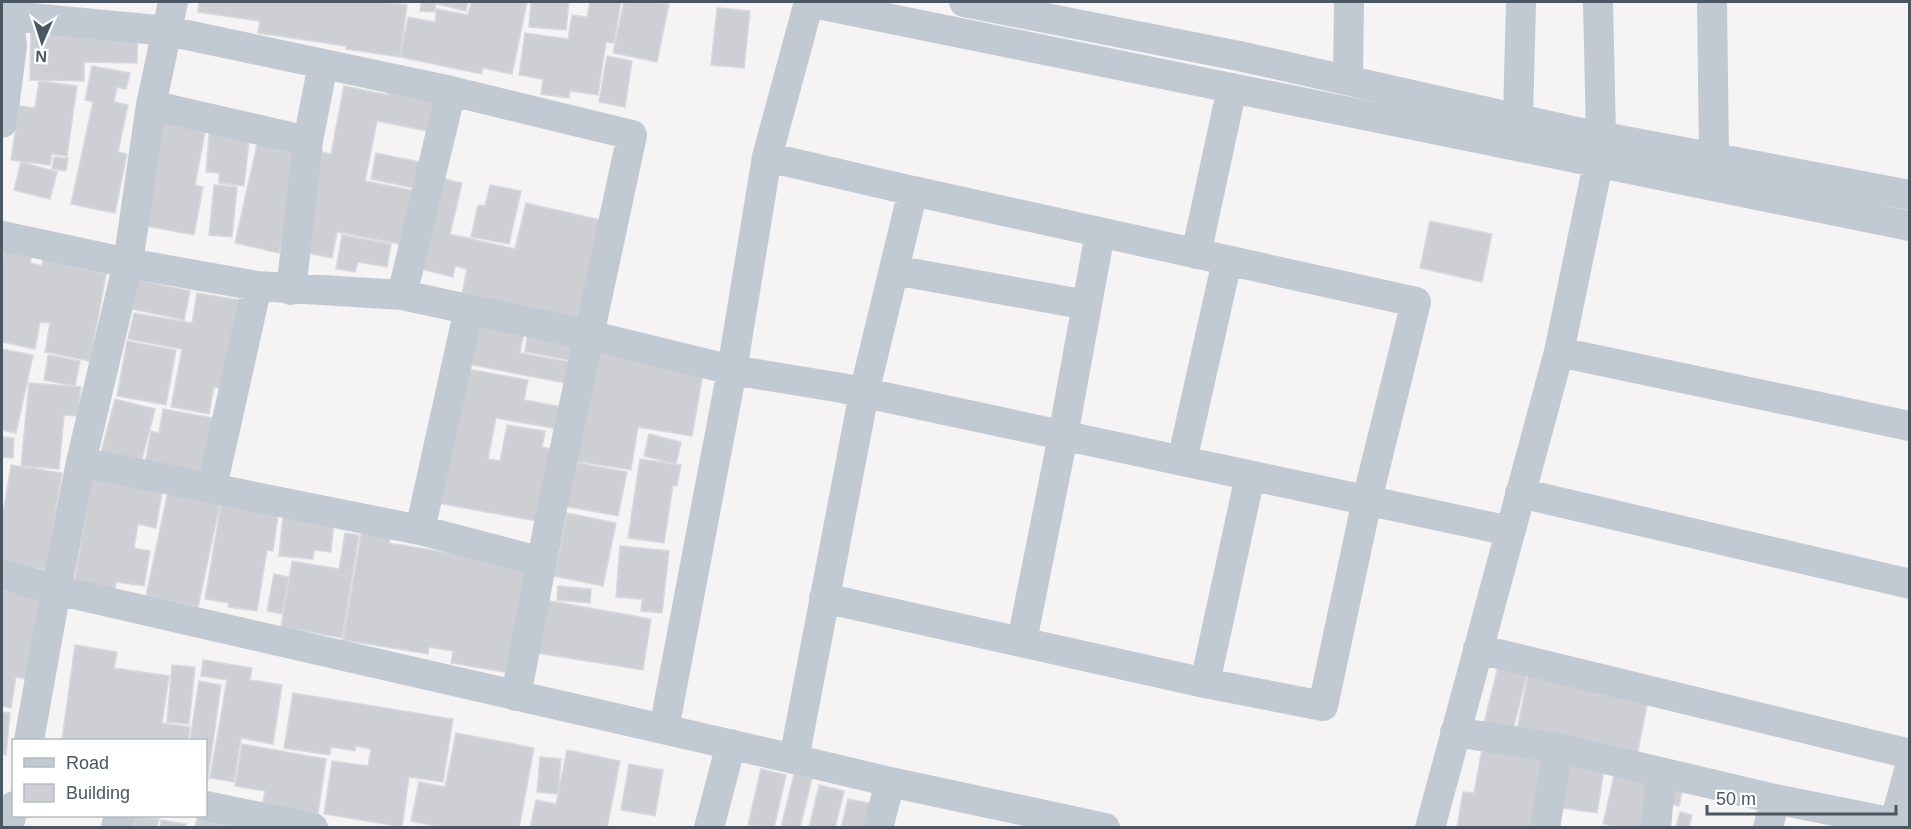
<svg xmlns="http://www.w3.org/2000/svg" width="1911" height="829" font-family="Arial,sans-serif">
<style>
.building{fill:#cdcfd5;stroke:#d7d9de;stroke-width:1.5}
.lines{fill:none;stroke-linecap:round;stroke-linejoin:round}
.minor{stroke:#c1cad2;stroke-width:30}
</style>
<rect width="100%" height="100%" fill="#f5f3f3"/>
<path class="building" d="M199 2H383L407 5 400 57 346 49V46L258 33 260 21 198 12Z
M421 2H436L435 12 420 11Z
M437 2H468L466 11 437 4Z
M471 2H527L512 74 483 68 481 74 400 57 408 17 435 22 437 9 468 15Z
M531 2H569L566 30 529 27Z
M590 2H621L614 43 606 42 598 95 570 91 569 98 541 94 543 79 519 75 525 33 568 39 572 15 587 17Z
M624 2H655L669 4 657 62 613 53Z
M717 8 750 11 744 68 711 65Z
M31 31 138 33 137 63 84 62V81L30 80Z
M607 56 632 61 625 107 599 102Z
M92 66 130 73 126 89 117 87 114 102 128 105 118 152 127 154 115 213 71 204 93 102 85 100Z
M39 81 77 86 67 156 52 154 50 165 11 160 19 106 35 108Z
M344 86 388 95 389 87 443 98 437 133 377 121 365 181 416 191 405 245 337 232 332 258 298 251 318 151 331 154Z
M155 117 206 126 195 185 203 187 194 235 135 224Z
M210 125 250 132 244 186 219 183V173L206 172Z
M258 140 303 150 279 253 235 243Z
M376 153 425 163 419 189 371 179Z
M54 157 68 158 66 171 52 169Z
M21 162 57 172 50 199 14 190Z
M433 176 462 183 450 234 515 249 526 203 605 221 582 321 462 293 467 269 455 266 453 277 412 267Z
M214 185 237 187 232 237 209 235Z
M490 185 521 191 509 244 471 237 478 205 485 206Z
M1430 221 1492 234 1482 282 1420 268Z
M342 235 391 244 387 267 358 262 355 272 336 269Z
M4 250 32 255 30 263 42 266 43 259 106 274 90 361 45 352 50 323 40 322 35 349 2 342V263Z
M138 280 190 291 184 320 132 309Z
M197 293 239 300 222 389 214 387 209 414 171 407 182 349 128 339 134 313 192 323Z
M470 322 524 332 520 353 575 363 570 384 462 363Z
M528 330 578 339 574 361 525 352Z
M127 341 176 350 166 405 117 396Z
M2 349 33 355 16 433 2 430Z
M594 349 704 368 692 436 638 427 631 470 575 461Z
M48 355 80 361 75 386 44 380Z
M462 368 528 380 524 400 562 407 558 429 496 418 488 459 500 461 507 425 545 431 542 447 555 450 542 522 437 503Z
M29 383 81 387 78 416 64 415 59 469 21 466Z
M115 399 155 409 141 463 101 453Z
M163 409 219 419 208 476 145 464 151 431 159 433Z
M649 434 681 442 676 464 644 456Z
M2 437 14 438 13 458 2 457Z
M640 459 681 465 677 486 673 485 664 543 628 538Z
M567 461 627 472 618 516 558 505Z
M11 465 62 473 46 570 2 563V507L4 508Z
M93 473 163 486 156 528 138 524 134 548 150 551 144 586 116 582 115 589 74 582Z
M169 486 221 499 198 607 146 596Z
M222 499 279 508 273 551 267 550 257 611 228 607 229 603 205 599Z
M567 513 616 523 603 586 554 576Z
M283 516 334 520 331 552 314 550 313 559 279 556Z
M362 529 391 534 389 543 534 567 516 674 451 663 453 651 429 647 428 654 343 640Z
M345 533 359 535 342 638 281 627 292 561 339 569Z
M620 546 669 551 662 613 641 611 642 599 616 597Z
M274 574 289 577 282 614 267 611Z
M558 586 591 589 590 603 557 600Z
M2 590 47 599 31 680 16 677 11 708 2 706Z
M545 600 651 619 643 670 536 653Z
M75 645 117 652 114 668 169 676 162 723 190 727 188 740H62Z
M203 660 252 668 250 680 282 685 273 744 241 738 234 782 210 778 227 680 201 676Z
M172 665 195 667 189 724 167 722Z
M1498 667 1527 674 1513 730 1484 723Z
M1528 675 1648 700 1637 755 1517 730Z
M199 681 221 685 206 793V740H190Z
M293 693 453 719 443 782 409 777 402 827 324 814 332 761 368 766 371 749 356 746 355 751 331 747 330 755 284 748Z
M2 712 10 713 6 755 2 754Z
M456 733 534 748 519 828H433L434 826 411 821 419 782 445 787Z
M242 744 326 759 318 814 262 806 265 791 235 786Z
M1482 749 1542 759 1531 828H1457L1463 792 1474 793Z
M567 750 620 761 607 828H530L536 800 556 804Z
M540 757 561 759 558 794 537 792Z
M1563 763 1604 770 1597 813 1556 807Z
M629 764 663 770 655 816 621 810Z
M1616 767 1658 777 1647 828H1621L1603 824Z
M761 769 786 775 774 828 748 825Z
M794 774 812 778 800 828H781Z
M1684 783 1679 806 1660 801Z
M819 785 844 791 835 828H809Z
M848 799 873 804 867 828H841Z
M1680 812 1692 815 1689 828H1676Z
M132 816 159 819 157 828H129Z
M197 819 236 828H195Z
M161 820 186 824 185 828H160Z"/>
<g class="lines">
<path class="minor" d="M173 2 151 105 128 263 81 462 56 590 794 759 890 782 1105 828
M808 2 1910 226
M964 2 1239 56 1572 131 1910 195
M1712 2 1714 157
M9 16 168 31 451 91 632 135 552 508 516 696
M1348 80 1349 2
M151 105 308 141
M1518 118 1521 2
M2 123 12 46 7 2
M767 157 913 191
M2 236 128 263 257 286 402 295 589 335 732 370 842 388 1510 531
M1196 254 1232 88
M894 270 1087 305
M291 290 308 141 323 64
M402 295 451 91
M1559 352 1910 426
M1182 461 1227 261
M81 462 420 530 542 562
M212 487 257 286
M1520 493 1910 584
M420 530 469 309
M2 574 56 590 29 740
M1022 641 1063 436 1100 233
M1478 649 1910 754
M1205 683 1250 476
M664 729 732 370 767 157 809 2
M1455 732 1558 748 1775 799 1894 823
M794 759 864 393 913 191 1416 302 1367 500 1323 706 1205 683 824 598
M206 806 313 828
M8 828 14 806
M116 828 119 816
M709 828 731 744
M878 828 890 782
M1430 828 1559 352 1598 164 1601 135 1598 2
M1545 828 1558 748
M1656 828 1661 773
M1768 828 1775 799
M1893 828 1910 767"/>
</g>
<rect width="1911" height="829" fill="none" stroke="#4a5661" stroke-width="6"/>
<rect x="12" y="739" width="195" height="78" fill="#ffffff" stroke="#b7bbc0" stroke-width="1.5"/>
<rect x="24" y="758" width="30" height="9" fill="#c1cad2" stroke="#b7bbc0" stroke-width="1.5"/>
<text x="66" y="769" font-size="18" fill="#4a5661">Road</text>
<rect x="24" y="784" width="30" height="18" fill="#cdcfd5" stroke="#b7bbc0" stroke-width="1.5"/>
<text x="66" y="799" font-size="18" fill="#4a5661">Building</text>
<g transform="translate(42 42) rotate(183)" stroke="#ffffff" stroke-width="4.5" paint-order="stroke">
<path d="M0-4.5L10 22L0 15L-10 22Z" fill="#4a5661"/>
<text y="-9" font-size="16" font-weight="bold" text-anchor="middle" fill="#4a5661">N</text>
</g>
<path d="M1707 805v9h189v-9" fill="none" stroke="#4a5661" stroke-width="3"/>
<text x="1716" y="805" font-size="18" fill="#4a5661" stroke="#ffffff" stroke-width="4.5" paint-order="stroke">50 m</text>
</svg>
